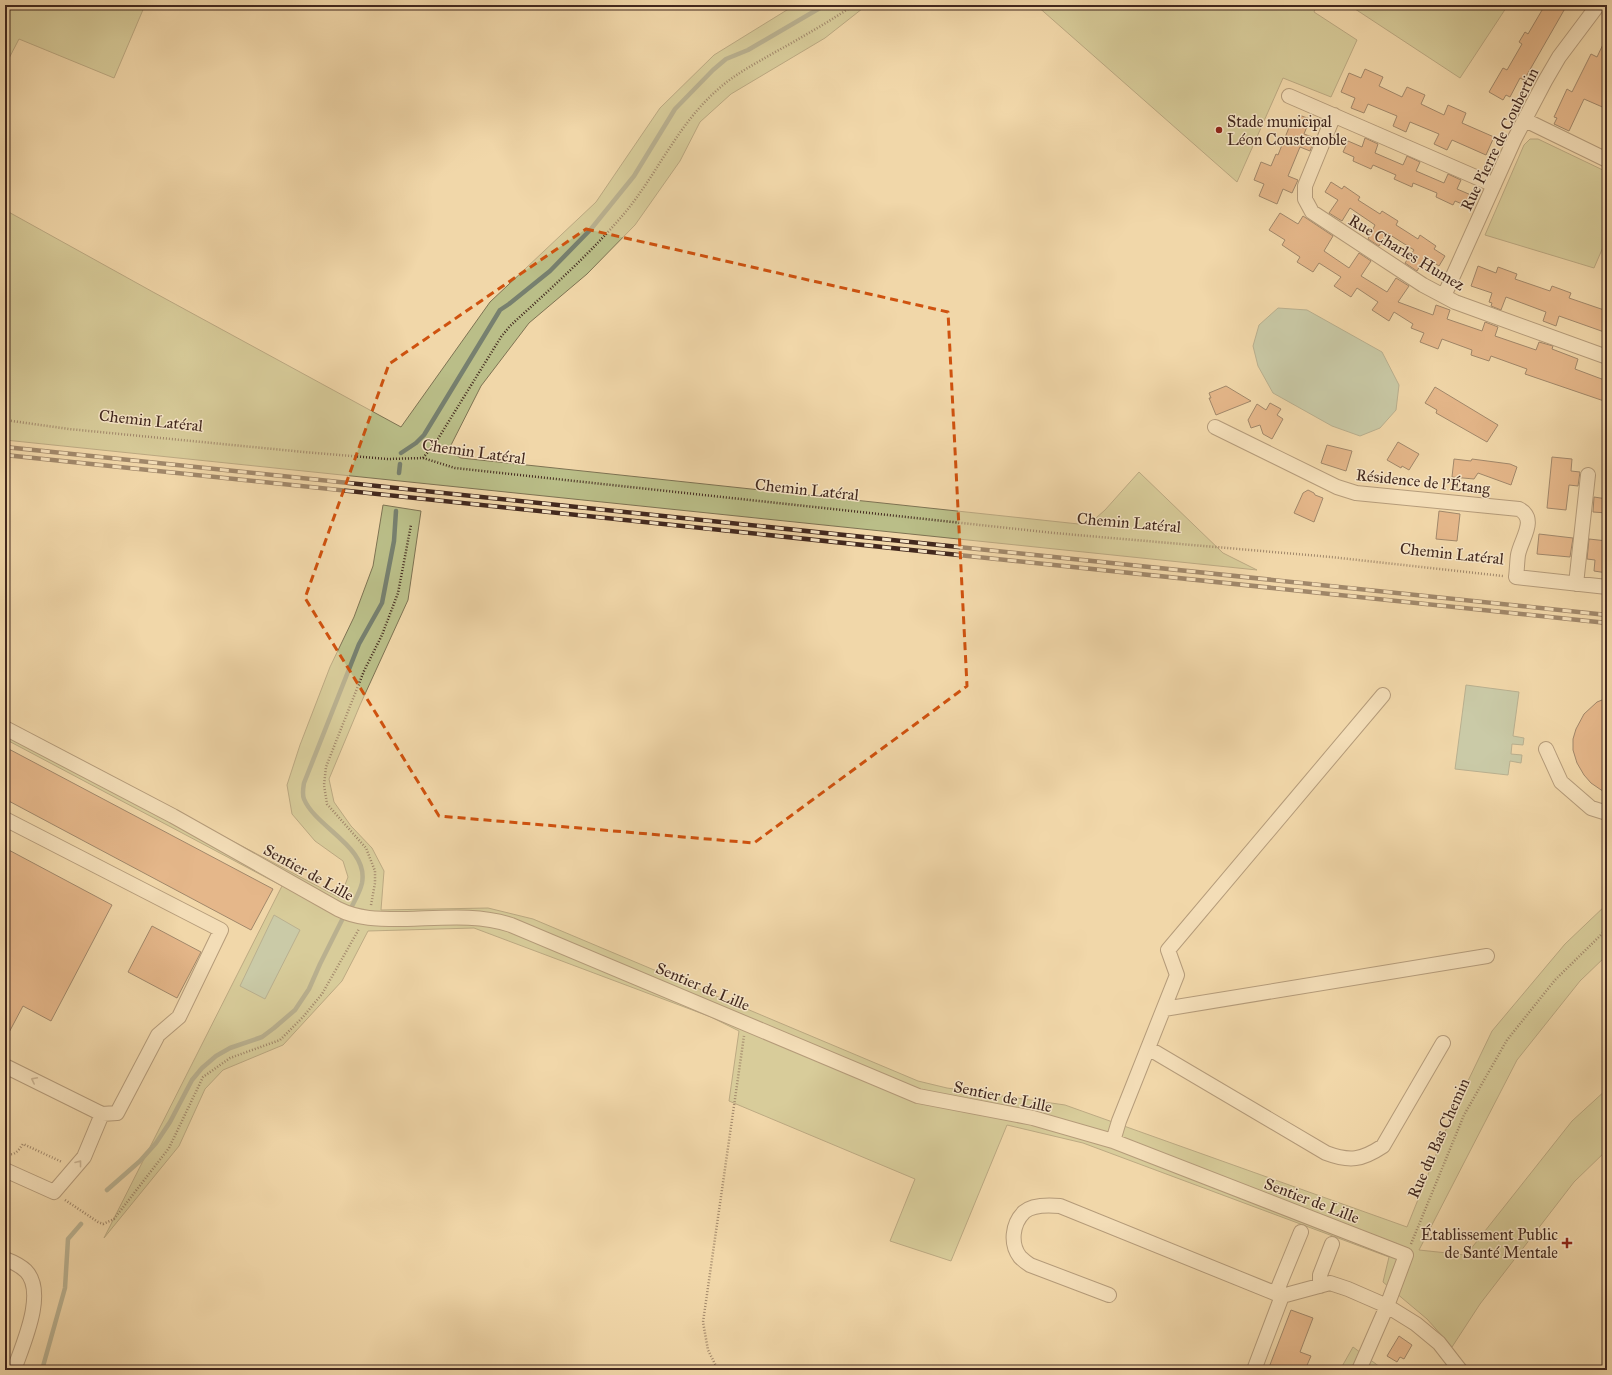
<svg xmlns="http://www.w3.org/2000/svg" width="1612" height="1375" font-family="'IM FELL Great Primer',serif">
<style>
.green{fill:#babe88;stroke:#7e7353}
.water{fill:#9bbaa5;stroke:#77806f}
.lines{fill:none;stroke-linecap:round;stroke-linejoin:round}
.stream{stroke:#77806f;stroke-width:4.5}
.building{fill:#d79164;stroke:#42281e}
.minor-casing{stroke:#6e5441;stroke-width:16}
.path{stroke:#42281e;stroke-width:2.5;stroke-dasharray:1 2;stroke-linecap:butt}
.minor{stroke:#f6e5c7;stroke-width:14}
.rail-casing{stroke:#42281e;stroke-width:4.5}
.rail{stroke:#f6e5c7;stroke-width:3;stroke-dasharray:9;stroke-linecap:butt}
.oneway{stroke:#9c8672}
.marked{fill:none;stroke:#cf520f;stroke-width:3;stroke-dasharray:8 5;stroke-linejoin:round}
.poi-dot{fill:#8f2418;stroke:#f6e5c7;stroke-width:1.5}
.labels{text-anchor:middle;stroke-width:3;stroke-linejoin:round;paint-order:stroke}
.poi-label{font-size:16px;fill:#42281e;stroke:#f6e5c7;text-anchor:start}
.street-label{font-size:16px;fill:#42281e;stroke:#f6e5c7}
</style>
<rect width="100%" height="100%" fill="#f1d7a9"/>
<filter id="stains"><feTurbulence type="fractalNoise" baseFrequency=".005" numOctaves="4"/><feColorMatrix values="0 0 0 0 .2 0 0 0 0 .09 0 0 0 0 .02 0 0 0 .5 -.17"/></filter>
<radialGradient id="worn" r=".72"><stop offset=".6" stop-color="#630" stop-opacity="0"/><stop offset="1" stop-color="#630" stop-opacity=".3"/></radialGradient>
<path class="green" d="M5 5H145L114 78 19 39 5 66Z
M795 5H867L825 38 731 94 700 122 680 161 635 225 587 274 529 323 481 386 448 451 461 458 1088 525 1105 510 1139 472 1223 553 1257 570 5 440V210L153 292 401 427 490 302 596 202 660 108 714 55Z
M1036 5H1317L1314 12 1357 40 1331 97 1283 78 1237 182Z
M1349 5H1508L1460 78Z
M1530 139H1538L1607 172V238L1594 268 1485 235 1524 145Z
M383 505 421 511 408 600 360 705 329 779 334 802 351 826 372 848 384 871 381 910 488 908 533 919 918 1081 947 1088 1065 1105 1407 1227 1453 1112 1492 1031 1565 944 1607 904V955L1580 981 1517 1060 1419 1250 1466 1255 1572 1121 1607 1089V1150L1574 1182 1480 1304 1452 1347 1427 1319 1383 1282 1389 1257 1083 1143 1007 1125 951 1261 890 1241 915 1179 729 1101 739 1031 711 1017 474 928 368 931 342 981 283 1045 223 1070 205 1089 179 1146 104 1238 282 886 5 739V723L53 746 340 898 348 877 343 861 315 841 292 814 287 785 300 745 330 667 354 617 373 566Z
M1353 1347 1384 1370H1340Z"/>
<path class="water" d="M1278 308 1307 310 1382 352 1399 385 1396 410 1380 428 1360 436 1332 426 1273 393 1258 366 1253 346 1259 325Z
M1466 685 1519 692 1513 736 1524 738 1523 745 1512 744 1511 754 1522 755 1521 763 1510 761 1508 775 1455 769Z
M274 915 300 930 265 999 240 986Z"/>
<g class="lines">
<path class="stream" d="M401 453 416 443 424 435 500 310 509 304 550 271 591 229 634 176 675 109 713 70 726 59 748 50 825 5
M399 473 400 464
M351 908C355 900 360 892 362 883 369 847 316 828 304 799 302 794 303 789 304 783L359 644 382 603 394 541 396 511
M107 1190 140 1161 156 1143 170 1122 192 1080 202 1068 216 1056 230 1048 262 1037 274 1028 295 1010 309 989 320 964 342 920
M42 1370 65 1288 68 1239 81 1224"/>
</g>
<path class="building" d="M1545 5H1567L1524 80 1520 78 1510 97 1506 95 1503 100 1489 92 1503 68 1507 70 1522 44 1519 42 1525 32 1528 34Z
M1607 36V109L1584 99 1569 131 1554 124 1557 118 1554 117 1567 89 1572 92 1591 54 1597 57Z
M1365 69 1383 77 1379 86 1402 97 1407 87 1425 95 1421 104 1444 115 1448 105 1466 113 1462 123 1494 137 1486 155 1452 140 1447 150 1434 144 1439 134 1410 122 1406 132 1393 126 1397 116 1368 104 1364 113 1351 108 1355 98 1341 92 1349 73 1361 78Z
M1299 115 1310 119 1304 134 1315 138 1310 151 1300 147 1288 176 1298 180 1292 193 1283 189 1277 204 1259 196 1264 184 1254 180 1261 162 1271 166 1276 154 1278 155 1290 125 1294 126Z
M1365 138 1378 144 1375 153 1403 165 1407 156 1420 162 1416 171 1444 183 1448 174 1461 180 1457 189 1471 195 1467 206 1455 201 1453 205 1436 197 1437 193 1413 183 1412 187 1394 179 1396 175 1373 165 1371 169 1353 161 1354 157 1343 152 1348 141 1362 147Z
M1331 182 1342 189 1344 186 1360 197 1358 200 1380 214 1382 211 1398 221 1396 225 1418 239 1420 235 1436 246 1434 249 1445 256 1439 266 1425 257 1417 271 1405 263 1414 250 1387 233 1379 246 1368 239 1375 225 1350 208 1342 221 1329 213 1338 200 1325 192Z
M1280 213 1298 224 1303 216 1333 236 1324 251 1349 268 1359 253 1371 261 1361 276 1387 292 1396 278 1409 286 1398 302 1433 315 1436 305 1450 310 1447 319 1482 331 1485 322 1498 327 1495 336 1536 350 1539 342 1553 346 1552 349 1578 359 1575 369 1607 381V392L1604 401 1525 374 1527 369 1491 356 1489 361 1471 355 1472 350 1442 339 1438 349 1420 342 1424 333 1411 328 1413 324 1394 312 1389 321 1372 310 1378 302 1357 288 1351 297 1334 286 1341 277 1319 263 1313 272 1297 262 1300 257 1282 245 1285 240 1269 230Z
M1478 266 1496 273 1498 267 1517 274 1515 279 1550 291 1552 286 1571 293 1569 298 1607 311V333L1559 316 1556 326 1543 321 1546 312 1506 297 1501 310 1491 306 1492 303 1489 302 1492 293 1471 286Z
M1226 386 1251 401 1216 415 1209 398H1211L1209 393Z
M1435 387 1498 425 1487 442 1436 413 1437 410 1425 403Z
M1270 403 1281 409 1277 415 1283 419 1272 439 1263 434 1260 425 1251 428 1248 420 1257 404 1266 410Z
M1398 442 1419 454 1409 470 1402 466 1401 468 1387 460Z
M1327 445 1352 451 1346 471 1321 463Z
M1552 457 1572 459 1571 471 1580 472 1578 486 1569 485 1566 510 1547 508Z
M1454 459 1471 461 1472 459 1510 464 1517 467 1511 485 1478 473 1474 479 1452 477Z
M1308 490 1314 493 1315 495 1323 498 1314 522 1294 513 1303 493Z
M1594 497 1607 499V513L1593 512Z
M1439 511 1460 514 1457 541 1436 539Z
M1539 534 1573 538 1570 557 1537 554Z
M1589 539 1607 541V573L1594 571 1595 560 1587 559Z
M1607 698V794L1591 783 1584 775 1577 763 1573 750V739L1576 729 1584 714 1597 702Z
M5 747 273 889 251 930 5 799Z
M5 848 112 905 51 1021 23 1006 5 1040Z
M152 926 201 952 177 998 128 972Z
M1291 1310 1313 1318 1300 1352 1311 1356 1305 1370H1268Z
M1399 1336 1412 1345 1404 1359 1400 1357 1397 1362 1387 1356Z"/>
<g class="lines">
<defs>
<path id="minor" d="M1289 96 1494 185
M1334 115 1305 186V199L1312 212 1423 285 1455 302 1607 357
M1525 120 1607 160
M1444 296 1515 138 1545 81 1559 57 1598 5
M1215 427 1337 487 1356 493 1519 509C1538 519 1521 539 1518 555 1517 562 1517 570 1516 577L1607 587
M1576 584 1588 475
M5 728 173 816 338 909C360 920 382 919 407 919 442 918 478 914 511 925L918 1096 1033 1118 1113 1141 1406 1255 1387 1306 1359 1370
M1546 749 1561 782 1591 808 1607 813
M5 819 221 930 179 1017 158 1035 117 1113 102 1114
M1164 1009 1487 956
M1148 1048 1326 1153C1350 1162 1362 1160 1383 1146L1443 1043
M5 1066 102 1114 84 1157 54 1192 5 1170
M1113 1141 1119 1121 1177 975 1168 950 1383 695
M5 1259C13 1262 20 1265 26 1271 47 1293 22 1346 14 1370
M1320 1286V1275L1332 1244
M1276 1293 1301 1232
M1109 1295 1030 1265C1027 1263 1023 1260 1020 1257 1010 1244 1012 1224 1024 1212 1032 1205 1049 1205 1060 1206L1282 1296 1330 1283 1348 1289 1387 1306 1416 1324 1439 1343 1460 1370
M1254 1370 1282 1296"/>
</defs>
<use href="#minor" class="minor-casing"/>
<path class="path" d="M5 420 69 429 304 452 388 459 423 458 455 468 1054 533 1331 557 1503 576
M423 458 436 442 501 337 510 326C549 290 589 255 623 215 656 176 677 126 715 92 732 76 751 66 770 55 799 39 827 23 854 5
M371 905 375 883V871L366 848 327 804 324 785 326 767 335 744 364 671 382 635 398 593 411 525
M5 1154C15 1156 18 1151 23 1144L62 1162
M65 1200 98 1222 103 1224 114 1219 169 1148 203 1077 230 1058 280 1040 303 1017 322 994 359 929
M1411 1244 1464 1115 1507 1040 1555 980 1607 929
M718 1370 708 1350 703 1322 744 1036"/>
<use href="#minor" class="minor"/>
<defs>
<path id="rail" d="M5 447 1607 615
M5 455 1607 623"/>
</defs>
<use href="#rail" class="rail-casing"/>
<use href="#rail" class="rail"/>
</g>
<defs><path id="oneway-chevron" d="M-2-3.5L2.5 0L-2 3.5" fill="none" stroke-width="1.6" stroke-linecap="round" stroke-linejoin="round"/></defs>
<g class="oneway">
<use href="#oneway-chevron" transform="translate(34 1080) rotate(-153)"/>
<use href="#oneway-chevron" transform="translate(79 1163) rotate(-52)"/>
</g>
<path d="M0 0H1612V1375H0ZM586 229 948 312 967 686 754 843 439 816 305 598 389 364Z" fill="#f1d7a9" fill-opacity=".55" fill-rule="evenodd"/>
<path class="marked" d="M586 229 948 312 967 686 754 843 439 816 305 598 389 364Z"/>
<g class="poi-dot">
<circle cx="1219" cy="130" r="4"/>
<path d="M1565 1237h4v4h4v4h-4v4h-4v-4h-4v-4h4z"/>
</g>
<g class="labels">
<g class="poi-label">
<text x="1227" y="127">Stade municipal<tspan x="1227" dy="18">Léon Coustenoble</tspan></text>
<text x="1558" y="1240" text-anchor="end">Établissement Public<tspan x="1558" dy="18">de Santé Mentale</tspan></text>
</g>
<g class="street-label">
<text transform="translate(1499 139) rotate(-64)" y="6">Rue Pierre de Coubertin</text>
<text transform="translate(1407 252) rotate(31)" y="6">Rue Charles Humez</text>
<text transform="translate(151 420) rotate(6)" y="6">Chemin Latéral</text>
<text transform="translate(474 451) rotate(8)" y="6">Chemin Latéral</text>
<text transform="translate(1423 481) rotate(6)" y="6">Résidence de l'Étang</text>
<text transform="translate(807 489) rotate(6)" y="6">Chemin Latéral</text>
<text transform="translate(1129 522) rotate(5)" y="6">Chemin Latéral</text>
<text transform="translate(1452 553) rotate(6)" y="6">Chemin Latéral</text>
<text transform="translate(309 872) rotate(29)" y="6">Sentier de Lille</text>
<text transform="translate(703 986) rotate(23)" y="6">Sentier de Lille</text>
<text transform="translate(1003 1096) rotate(12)" y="6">Sentier de Lille</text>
<text transform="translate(1438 1138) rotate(-66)" y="6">Rue du Bas Chemin</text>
<text transform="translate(1312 1200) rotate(21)" y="6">Sentier de Lille</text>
</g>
</g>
<rect width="1612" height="1375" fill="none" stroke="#f1d7a9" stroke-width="20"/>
<rect x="6" y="6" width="1600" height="1363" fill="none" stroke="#42281e" stroke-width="2"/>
<rect x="10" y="10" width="1592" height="1355" fill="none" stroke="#42281e"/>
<rect width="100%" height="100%" filter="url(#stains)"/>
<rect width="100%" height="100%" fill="url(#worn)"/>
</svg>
